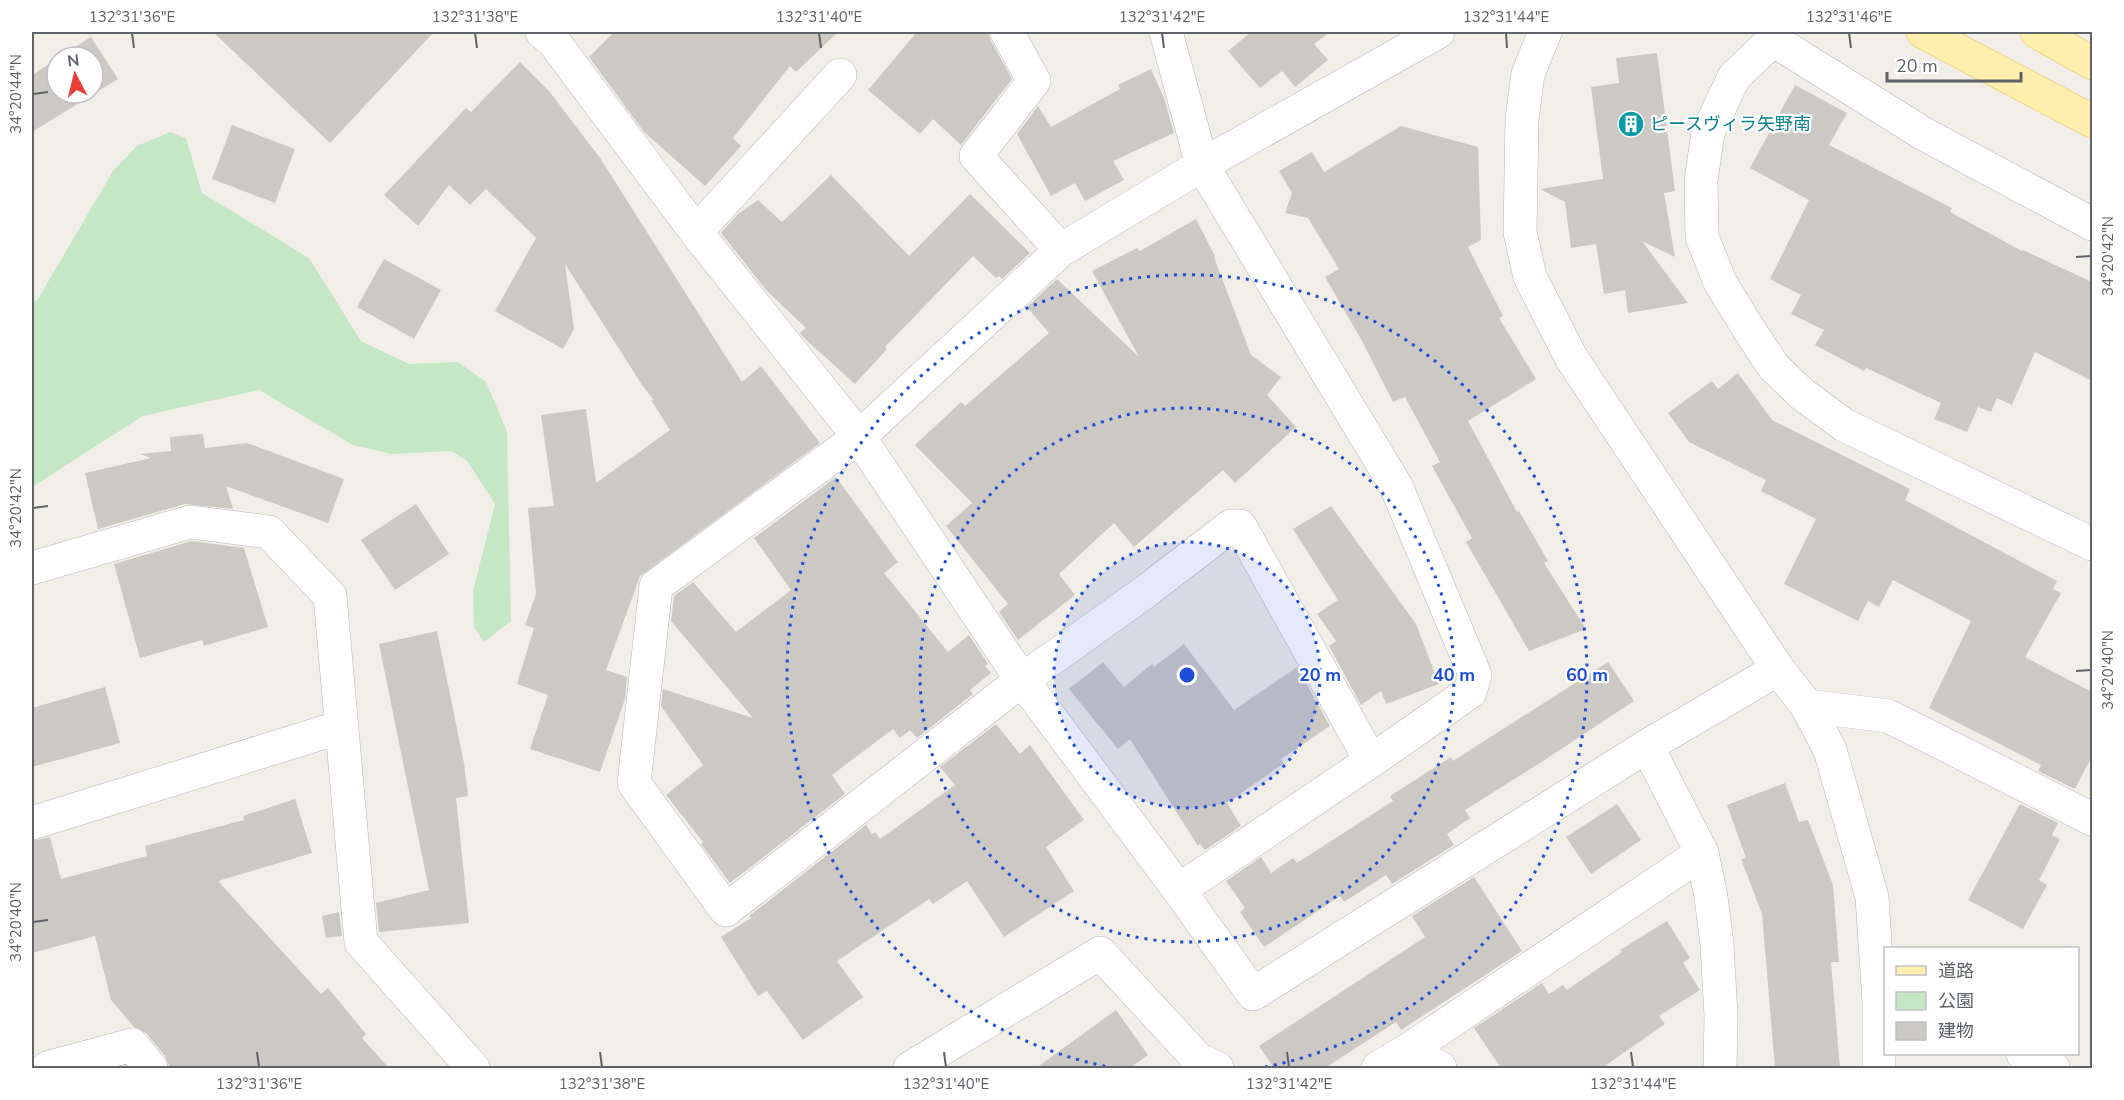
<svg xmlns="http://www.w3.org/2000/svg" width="2124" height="1100" font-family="'Nunito Sans','Noto Sans JP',sans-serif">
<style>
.green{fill:#c6e7c5}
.building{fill:#ccc9c4}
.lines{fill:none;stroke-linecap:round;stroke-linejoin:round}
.street-casing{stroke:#b5b8bc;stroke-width:34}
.secondary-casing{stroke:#b4b7bc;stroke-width:34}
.primary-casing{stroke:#f1c360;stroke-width:34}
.street{stroke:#fff;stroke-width:33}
.secondary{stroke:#fff;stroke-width:33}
.primary{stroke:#feefaf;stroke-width:33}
.ticks{fill:none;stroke:#5f6367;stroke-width:2}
.ring{fill:none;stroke:#1d4ed8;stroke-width:3;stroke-dasharray:3 6}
.labels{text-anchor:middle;stroke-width:4.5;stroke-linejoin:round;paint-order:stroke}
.culture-label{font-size:18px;fill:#0d838f;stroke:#fff;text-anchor:start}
.centre{fill:#1d4ed8;stroke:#fff;stroke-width:3}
.ring-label{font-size:18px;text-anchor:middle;font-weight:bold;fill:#1d4ed8;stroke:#fff;stroke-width:4.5;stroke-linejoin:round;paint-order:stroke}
.neatline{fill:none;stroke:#5f6367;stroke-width:2}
.ticks-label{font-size:15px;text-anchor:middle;fill:#5f6367}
</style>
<rect width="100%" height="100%" fill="#f1eee7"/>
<path class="green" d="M170 132 186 138 202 193 309 258 361 341 409 364 458 362 486 382 507 431 511 621 484 642 474 627 473 591 495 504 467 461 451 451 391 454 353 445 259 390 143 416 32 487V303L38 299 113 171 137 146Z"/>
<path class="building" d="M213 32H434L330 143Z
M614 32H838L796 72 790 66 733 138 741 146 705 186 644 132 589 57Z
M917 32H988L991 41 1012 79 961 145 933 119 920 134 868 90Z
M1248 32H1330L1314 44 1328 60 1295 87 1282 71 1260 88 1228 51 1250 33Z
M91 37 118 79 32 132V75L57 59V93H93V57H59Z
M1657 53 1675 191 1664 193 1675 257 1642 241 1688 303 1628 313 1625 290 1604 294 1596 244 1571 248 1565 202 1540 189 1603 179 1591 87 1619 83 1616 58Z
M520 62 549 91 600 158 742 382 761 366 820 443 640 576 606 670 627 677 625 699 600 772 530 749 548 695 517 684 534 628 525 625 536 594 528 508 554 506 541 415 586 409 596 483 670 430 651 400H654L642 385 565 264 574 329 563 349 495 311 536 238 486 189 470 205 449 185 418 226 384 195 466 108 471 112Z
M1151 69 1164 98 1174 133 1113 161 1124 180 1085 201 1075 183 1051 196 1017 134 1038 106 1051 127 1120 89 1118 85Z
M1795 85 1847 113 1829 145 1952 208 1950 212 2022 251 2023 250 2092 282V381L2035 352 2012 405 1997 398 1991 412 1978 407 1967 432 1934 419 1941 403 1866 368 1864 371 1815 345 1824 330 1791 314 1801 295 1770 279 1809 200 1750 168Z
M232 125 295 149 275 203 212 179Z
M1401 126 1478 147 1481 240 1468 247 1503 316 1499 318 1536 379 1468 421 1517 512 1519 511 1548 561 1544 563 1586 629 1529 651 1466 542 1472 538 1432 466 1440 462 1405 397 1393 402 1362 341 1325 277 1339 269 1308 218 1285 213 1292 193 1279 171 1312 152 1324 172Z
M831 175 909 256 970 194 1030 253 1002 279 999 276 996 278 973 256 885 347 887 349 855 384 804 338 800 333 806 328 767 291 721 233 738 214 758 200 782 222Z
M1196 219 1215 256 1214 257 1251 355 1281 377 1267 395 1296 427 1235 483 1223 470 1134 547 1114 523 1059 574 1075 595 1018 640 999 612 1008 604 946 526 972 503 915 445 961 402 965 406 1049 333 1027 307 1057 279 1139 357 1092 271 1137 248 1140 251Z
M384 259 441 290 414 339 357 307Z
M1738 373 1772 420 1910 489 1905 500 2057 581 2053 589 2061 593 2025 657 2092 692V756L2075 789 2038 771 2041 765 1929 708 1971 621 1893 580 1879 607 1868 601 1858 621 1784 584 1816 519 1761 491 1766 480 1689 442 1668 413 1712 381 1718 389Z
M203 434 205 448 247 443 344 479 328 523 226 486 233 509 185 504 98 529 85 473 151 458 140 454 171 451 170 437Z
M836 477 898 562 884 573 948 652 969 635 988 664 985 666 991 673 970 690 973 694 917 738 910 730 900 738 893 729 832 775 845 794 730 883 701 844 703 842 666 795 703 765 661 706 663 689 753 718 671 621 674 596 693 582 736 632 791 590 754 538Z
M416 504 449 554 395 590 361 540Z
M1331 506 1416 624 1439 684 1386 704 1381 691 1361 705 1329 646 1336 641 1317 614 1338 600 1293 529Z
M192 541 244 548 268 627 204 646 202 640 140 658 114 564Z
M437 631 464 763 468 796 456 798 469 923 379 932 376 903 429 890 379 644Z
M1184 644 1234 710 1297 667 1330 726 1281 759 1284 763 1227 803 1241 826 1205 850 1200 844 1198 846 1130 739 1118 749 1069 689 1103 662 1124 687 1152 664 1154 667Z
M1608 662 1634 701 1543 761 1465 810 1470 818 1447 834 1454 845 1392 884 1386 875 1344 902 1340 896 1264 947 1240 912 1245 908 1226 881 1261 857 1271 873 1293 858 1297 863 1393 801 1390 796 1451 757 1453 761Z
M105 687 120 743 32 767V708Z
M996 724 1020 754 1030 745 1084 820 1046 847 1074 891 1004 937 967 881 933 904 929 899 837 961 863 997 803 1040 767 991 758 996 721 937 751 918 749 916 866 825 872 834 875 832 880 839 955 785 940 767Z
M1785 783 1799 822 1808 820 1833 885 1839 962H1831L1840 1068H1775L1762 914 1741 859 1746 858 1727 805Z
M295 799 312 853 218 881 321 994 328 988 366 1034 362 1038 389 1068H170L165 1056 146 1033 134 1027 111 1000 95 936 32 953V841L50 837 61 879 147 856 145 846 244 820 243 816Z
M1617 804 1641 840 1591 874 1566 837Z
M2020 804 2058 823 2052 835 2060 839 2039 880 2047 885 2023 929 1968 900Z
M1474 877 1522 951 1401 1030 1396 1022 1325 1068H1274L1259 1046 1425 937 1412 916Z
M339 912 342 936 326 938 322 916Z
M1667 921 1690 958 1683 963 1700 990 1659 1016 1665 1024 1602 1068H1501L1474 1028 1542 983 1549 994 1563 985 1567 990 1622 952 1620 950Z
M1116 1010 1148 1055 1130 1068H1036Z"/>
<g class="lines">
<defs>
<path id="street" d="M542 32 554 42 696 232 859 437 1022 680 1179 890 1253 994 1647 746 1778 669
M1007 32 1034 81 976 156 1061 250
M1166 32 1202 165 1396 486 1475 675 1470 692 1371 761 1179 890
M2092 224 1924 134 1773 40 1734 77 1708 132 1701 181 1702 237 1720 282 1748 328 1773 366 1802 394 1844 425 2092 544
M696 232 840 75
M32 568 190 522 269 532 330 596 361 942 473 1068
M1807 706 1888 716 2092 819
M1647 746 1702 853 1711 897 1717 945 1721 1016 1720 1068
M1371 761 1240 526H1231L1145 592 1022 680 726 910 634 783 656 586 859 437 1061 250 1202 165 1438 32
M32 823 341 727
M1408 1050 1440 1068
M2023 1054 2053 1068
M47 1068 132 1045 151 1068
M910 1068 1100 953 1198 1059 1217 1068
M1378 1068 1408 1050 1702 853"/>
<path id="secondary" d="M1545 32 1528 74 1522 119 1520 232 1530 277 1572 359 1778 669 1807 706 1830 750 1872 897 1879 1002V1068"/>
<path id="primary" d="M1923 32 2092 121
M2037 32 2092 63"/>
</defs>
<use href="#street" class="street-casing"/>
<use href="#secondary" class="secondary-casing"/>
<use href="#primary" class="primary-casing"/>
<use href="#street" class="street"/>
<use href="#secondary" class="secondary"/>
<use href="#primary" class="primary"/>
</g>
<path class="ticks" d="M132 33 134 48M475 33 477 48M819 33 821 48M1162 33 1164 48M1506 33 1507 48M1849 33 1851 48M33 94 48 92M2076 257 2091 256M33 508 48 506M2076 671 2091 670M33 922 48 920M257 1052 259 1067M600 1052 602 1067M944 1052 946 1067M1287 1052 1289 1067M1631 1052 1633 1067"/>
<circle cx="1187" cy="675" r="133" fill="#1d4ed8" fill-opacity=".12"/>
<g class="ring">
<circle cx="1187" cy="675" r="133"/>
<circle cx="1187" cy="675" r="267"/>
<path d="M1114 1068A400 400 0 1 1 1260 1068"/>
</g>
<defs>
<symbol id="building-disc" viewBox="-11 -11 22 22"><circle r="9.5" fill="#0f9aa8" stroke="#fff"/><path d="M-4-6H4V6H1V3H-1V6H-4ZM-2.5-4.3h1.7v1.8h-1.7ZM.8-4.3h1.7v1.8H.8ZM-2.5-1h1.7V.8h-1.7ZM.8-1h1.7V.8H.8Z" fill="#fff"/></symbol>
</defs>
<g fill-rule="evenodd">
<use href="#building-disc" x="1616" y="109" width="30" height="30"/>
</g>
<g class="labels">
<g class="culture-label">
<text x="1650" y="130">ピースヴィラ矢野南</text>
</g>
</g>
<circle cx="1187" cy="675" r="9" class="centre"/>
<g class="ring-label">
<text x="1320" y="681">20 m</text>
<text x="1454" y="681">40 m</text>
<text x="1587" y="681">60 m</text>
</g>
<rect width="2124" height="1100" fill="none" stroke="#ffffff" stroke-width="66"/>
<rect x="1884" y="947" width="195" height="108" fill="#ffffff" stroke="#bfc1c2" stroke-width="1.5"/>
<rect x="1896" y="966" width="30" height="9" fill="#feefaf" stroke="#bfc1c2" stroke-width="1.5"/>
<text x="1938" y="977" font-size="18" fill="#5f6367">道路</text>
<rect x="1896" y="992" width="30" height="18" fill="#c6e7c5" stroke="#bfc1c2" stroke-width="1.5"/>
<text x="1938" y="1007" font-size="18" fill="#5f6367">公園</text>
<rect x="1896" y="1022" width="30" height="18" fill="#ccc9c4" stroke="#bfc1c2" stroke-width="1.5"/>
<text x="1938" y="1037" font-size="18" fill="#5f6367">建物</text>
<g transform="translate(75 75) rotate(353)"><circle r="28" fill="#ffffff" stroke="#bfc1c2" stroke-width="1.5"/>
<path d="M0-4.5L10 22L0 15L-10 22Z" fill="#e93d35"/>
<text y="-9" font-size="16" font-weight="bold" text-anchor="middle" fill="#5f6367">N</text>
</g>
<path d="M1887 72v9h134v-9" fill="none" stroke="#5f6367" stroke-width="3"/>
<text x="1896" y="72" font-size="18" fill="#5f6367" stroke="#ffffff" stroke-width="4.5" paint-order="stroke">20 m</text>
<rect x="33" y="33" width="2058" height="1034" class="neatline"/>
<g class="ticks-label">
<text x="132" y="22">132°31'36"E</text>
<text x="475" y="22">132°31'38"E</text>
<text x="819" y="22">132°31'40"E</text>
<text x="1162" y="22">132°31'42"E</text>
<text x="1506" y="22">132°31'44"E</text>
<text x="1849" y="22">132°31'46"E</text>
<text transform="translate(16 94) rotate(-90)" y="5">34°20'44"N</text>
<text transform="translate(2108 256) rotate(-90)" y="5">34°20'42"N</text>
<text transform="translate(16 508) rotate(-90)" y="5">34°20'42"N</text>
<text transform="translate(2108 670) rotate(-90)" y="5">34°20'40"N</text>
<text transform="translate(16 922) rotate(-90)" y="5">34°20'40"N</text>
<text x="259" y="1089">132°31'36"E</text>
<text x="602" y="1089">132°31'38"E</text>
<text x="946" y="1089">132°31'40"E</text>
<text x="1289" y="1089">132°31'42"E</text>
<text x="1633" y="1089">132°31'44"E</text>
</g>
</svg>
